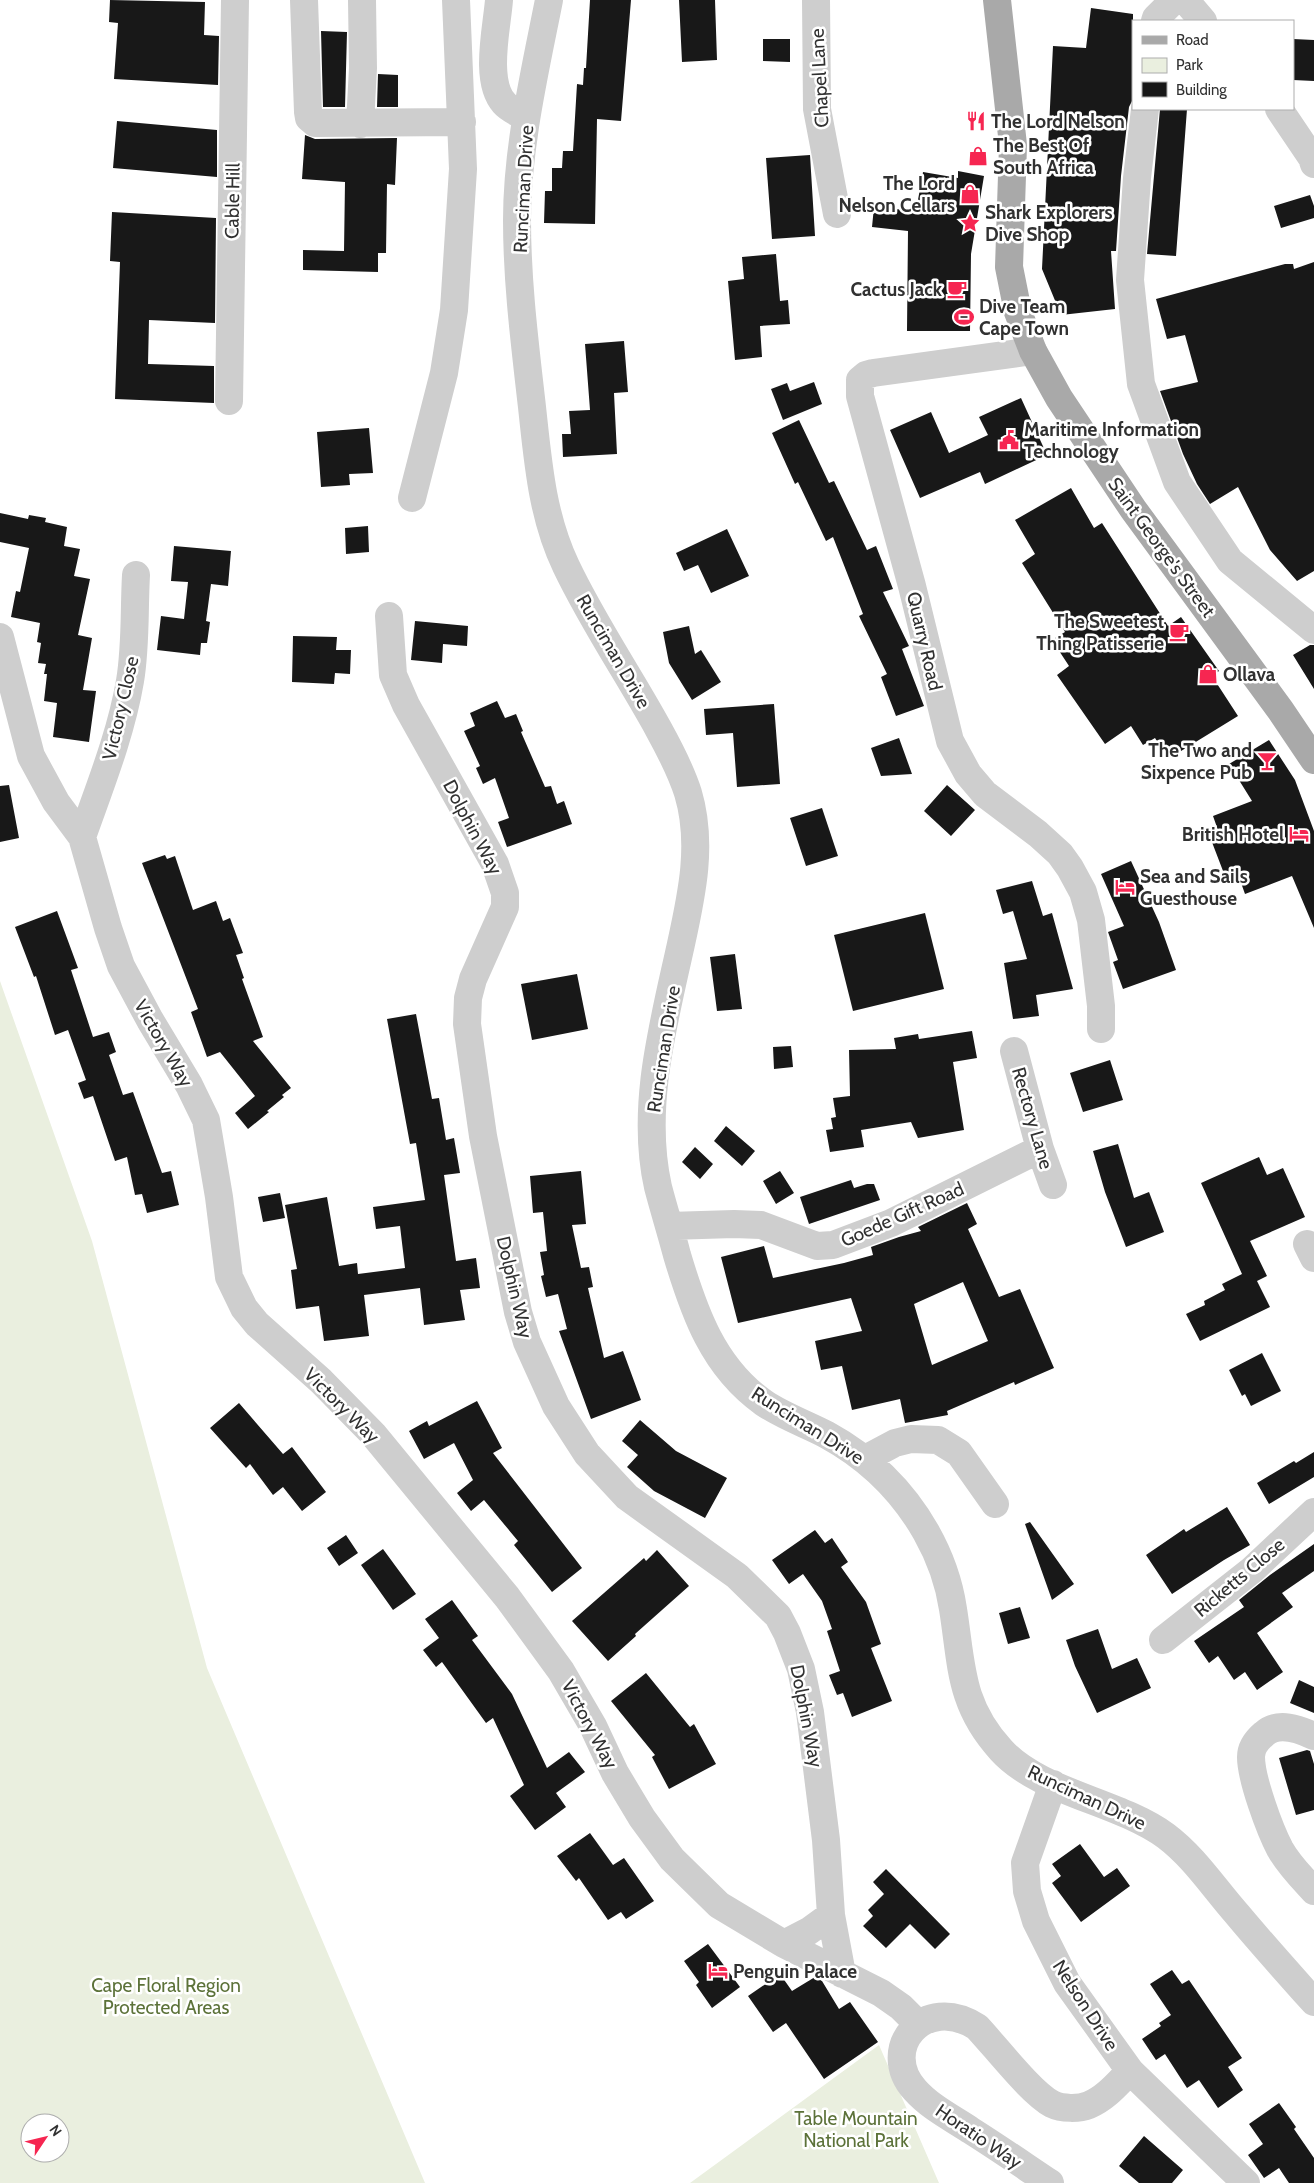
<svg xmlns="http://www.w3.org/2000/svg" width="1314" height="2183" font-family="Cabin,sans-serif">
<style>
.green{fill:#eaefdf;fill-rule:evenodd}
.building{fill:#181818;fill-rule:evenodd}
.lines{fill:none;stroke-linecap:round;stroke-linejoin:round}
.minor{stroke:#cecece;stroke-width:28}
.major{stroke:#a9a9a9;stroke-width:28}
.labels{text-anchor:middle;stroke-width:5;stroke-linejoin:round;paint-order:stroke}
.street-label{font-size:19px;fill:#313131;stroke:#fff}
.poi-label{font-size:19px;font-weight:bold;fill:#313131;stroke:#fff;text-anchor:start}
.park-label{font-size:19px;fill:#5c7239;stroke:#fff}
</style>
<rect width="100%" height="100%" fill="#fff"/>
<path class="green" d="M0 981 92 1241 207 1668 425 2183H0ZM30 2123H60V2153H30Z
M879 2045 939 2183H690Z"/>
<path class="building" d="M110 0 205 2 204 35 219 36 218 85 114 79 118 23 109 22Z
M590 0H631L621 121 597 119 595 224 544 223 545 191H552V168H562L563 151H573L577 84 583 85 584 68H586Z
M679 0H715L717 60 682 62Z
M1091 8 1133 14V99L1129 107 1121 176 1116 251H1111L1115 309 1061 315 1042 269 1053 46 1086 48Z
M321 31 347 32 345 107H323Z
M763 39H790V62L763 61Z
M1293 39 1314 40V81L1293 80Z
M378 74 398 75V107H377Z
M1160 109H1187L1176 256 1147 254Z
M117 121 217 130V177L113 168Z
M305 135 315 139 397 138 395 185 387 184 386 253H378V272L303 270V250L344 251 345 182 302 179Z
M810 155 815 236 772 239 766 158Z
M958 171 984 176 971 254 970 331H907L908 231 872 227 874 207 916 211 923 172 958 178Z
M1310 195 1314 206V218L1281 228 1274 206Z
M112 212 216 218 215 323 149 320 148 364 214 366V403L115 399 120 262 110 261Z
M776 254 780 301 788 300 790 324 760 326 762 357 735 360 728 281 744 279 742 257Z
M1314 262V571L1297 581 1270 550 1238 487 1210 504 1197 484 1183 454 1160 391 1198 382 1185 335 1167 339 1156 299 1285 264H1293L1294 269Z
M624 341 628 392 614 393 617 454 563 457 562 434H571L569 411 590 410 585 344Z
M814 382 822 404 783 420 771 389 787 383 790 391Z
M1021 398 1047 455 985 484 980 472 920 498 890 430 931 412 949 453 988 435 979 417Z
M799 420 829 483 834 481 867 550 876 546 893 589 883 592 909 646 902 649 924 706 896 716 881 677 887 674 859 616 863 614 833 537 826 541 798 482 795 484 772 433Z
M369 428 373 473 349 474 350 485 321 487 317 432Z
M1071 488 1094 528 1102 523 1168 626 1181 617 1219 671 1212 676 1238 716 1168 759 1155 738 1143 745 1131 726 1105 744 1057 675 1069 666 1052 640 1065 632 1022 563 1035 554 1015 520Z
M0 513 28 519 29 515 46 518 45 522 67 527 64 546 80 549 74 576 90 579 78 635 92 638 83 690 96 691 89 742 53 737 57 703 44 701 47 674H44L46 664 38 663 41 643 37 642 40 623 11 617 16 591 20 592 29 548 0 542Z
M368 526 369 552 346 554 345 528Z
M727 529 749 576 711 593 698 565 684 571 676 553Z
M174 546 231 551 228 586 211 584 206 621 210 622 207 643H201L200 655 157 650 161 616 184 619 188 582 171 581Z
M415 621 468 626 467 646 443 644 442 663 411 660Z
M689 626 695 654 701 650 721 682 692 700 669 663 663 632Z
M293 636 337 637 336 650H351L350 674 335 673 334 684 292 682Z
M1310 645H1314V689L1293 655Z
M497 701 505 718 516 714 523 731 521 732 545 787 551 786 557 804 564 801 572 824 507 847 498 822 509 818 495 778 483 784 476 768 480 766 464 731 475 726 470 713Z
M774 704 780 784 737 787 733 733 706 735 704 709Z
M899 738 912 774 881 776 871 748Z
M1269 740 1295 780 1314 831V928L1292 876 1245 894 1240 880 1228 884 1210 837 1219 833 1213 816 1252 801 1229 764Z
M9 785 19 838 0 842V786Z
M947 785 975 810 951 836 924 811Z
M822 808 838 856 806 866 790 818Z
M165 855 167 859 175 856 193 910 216 901 223 921 230 918 243 953 236 955 244 978 242 979 263 1037 253 1041 291 1088 282 1095 284 1097 267 1111 269 1112 248 1129 235 1113 255 1096 220 1052 207 1057 191 1012 198 1009 142 863Z
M1131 861 1159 922 1176 970 1123 989 1113 962 1118 960 1108 932 1124 926 1101 874Z
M1032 881 1043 916 1052 913 1073 989 1036 995 1039 1016 1013 1019 1004 963 1027 959 1013 911 1003 914 996 890Z
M57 911 78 968 71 970 93 1037 109 1032 116 1052 109 1055 123 1095 133 1092 162 1173 171 1171 179 1205 147 1213 142 1194 135 1195 127 1157 115 1161 93 1096 84 1099 78 1083 86 1080 68 1030 55 1035 36 976 34 977 15 927Z
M925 913 944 989 853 1011 834 935Z
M735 954 742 1009 717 1011 710 957Z
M577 974 588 1029 532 1040 521 984Z
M416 1014 432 1099 439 1098 446 1140 454 1138 460 1173 444 1175 456 1261 476 1258 480 1288 460 1290 465 1320 424 1325 420 1288 364 1295 369 1336 324 1341 319 1306 296 1309 291 1270 297 1269 285 1205 327 1197 339 1266 357 1263 358 1274 405 1268 400 1226 376 1229 373 1207 425 1200 416 1143 410 1144 387 1019Z
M972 1031 977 1058 953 1062 964 1130 918 1138 911 1122 861 1130 864 1147 830 1152 826 1130 833 1129 831 1118 836 1117 833 1098 850 1096 849 1050 896 1049 894 1038 918 1034 919 1039Z
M791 1046 793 1067 774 1069 773 1047Z
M1110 1060 1123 1100 1083 1112 1070 1073Z
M726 1126 755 1151 742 1166 714 1141Z
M1118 1144 1134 1198 1149 1192 1164 1232 1126 1247 1105 1192 1093 1151Z
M695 1147 713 1164 700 1179 682 1162Z
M1259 1157 1267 1175 1283 1168 1305 1217 1250 1241 1267 1276 1257 1281 1270 1307 1200 1341 1186 1314 1205 1305 1204 1301 1225 1290 1222 1284 1242 1274 1201 1183Z
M581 1171 586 1224 572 1225 581 1268 589 1267 593 1287 588 1288 604 1358 623 1351 641 1400 591 1419 559 1331 567 1329 558 1294 546 1297 541 1276 544 1275 540 1252 547 1251 543 1212 533 1213 530 1176Z
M780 1171 794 1193 776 1204 763 1181Z
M851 1180 854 1188 867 1184H874L880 1200 809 1224 800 1197Z
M280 1193 285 1218 263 1222 258 1197Z
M967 1203 977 1224 968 1229 999 1297 1020 1289 1054 1368 1015 1385 1014 1382 947 1411 948 1415 905 1423 900 1399 852 1410 842 1366 821 1370 815 1341 862 1331 851 1298 738 1323 721 1257 764 1246 773 1278 844 1263 873 1255 871 1247 899 1237 921 1231 918 1227ZM963 1282 988 1341 932 1365 914 1304Z
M1262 1353 1281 1391 1251 1406 1245 1394 1242 1396 1229 1370Z
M477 1401 502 1448 493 1453 582 1568 552 1592 514 1545 518 1541 484 1500 471 1511 457 1493 473 1480 454 1443 424 1459 409 1431 427 1421 429 1426Z
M239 1403 283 1454 292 1447 326 1492 302 1511 283 1487 273 1495 250 1464 246 1468 210 1428Z
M640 1420 676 1451 727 1478 705 1518 654 1491 627 1467 638 1455 622 1441Z
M1314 1452V1477L1269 1504 1257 1483 1294 1461 1296 1463Z
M1227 1507 1250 1545 1224 1560 1172 1594 1146 1555 1184 1529 1186 1532Z
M1030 1522 1074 1584 1052 1600 1025 1524Z
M815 1530 825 1543 832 1538 848 1562 841 1567 866 1602 881 1644 871 1648 892 1701 852 1717 843 1693 837 1695 829 1675 840 1671 827 1631 832 1629 822 1601 803 1574 789 1584 772 1560Z
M346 1535 358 1553 339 1566 327 1548Z
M1314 1544V1571L1282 1593 1293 1607 1257 1633 1283 1672 1257 1690 1245 1672 1234 1680 1218 1656 1209 1663 1194 1641 1244 1607 1239 1600 1270 1575Z
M383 1549 416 1594 393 1610 361 1565Z
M657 1550 689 1586 635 1634 636 1636 608 1661 572 1621 644 1558 646 1561Z
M452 1600 478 1636 472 1640 512 1694 547 1768 569 1752 585 1772 556 1793 566 1807 535 1830 510 1796 524 1785 493 1718 486 1723 442 1662 436 1667 423 1650 439 1638 425 1619Z
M1020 1607 1030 1638 1008 1644 999 1613Z
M1098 1629 1112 1669 1137 1658 1151 1688 1097 1713 1075 1666 1066 1640Z
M646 1673 690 1727 694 1724 716 1764 669 1789 652 1757 655 1755 611 1701Z
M1299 1680 1314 1687V1713L1290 1703Z
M1307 1750 1310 1751 1314 1764V1810L1296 1815 1279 1758Z
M590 1833 613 1865 624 1858 654 1901 626 1919 621 1912 608 1920 579 1878 576 1881 557 1856Z
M1080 1844 1104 1877 1117 1868 1130 1886 1081 1922 1052 1883 1061 1876 1052 1864Z
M886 1869 950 1934 935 1949 910 1924 886 1948 863 1926 873 1916 868 1910 884 1894 873 1882Z
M708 1944 740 1987 712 2008 696 1985 699 1982 684 1961Z
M1172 1970 1182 1984 1189 1980 1242 2058 1228 2067 1243 2090 1218 2108 1199 2080 1187 2088 1165 2054 1156 2060 1142 2039 1161 2026 1159 2023 1171 2015 1150 1984Z
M780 1974 792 1991 815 1977 822 1981 839 2009 850 2002 878 2042 824 2079 786 2023 773 2032 748 1996Z
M1279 2103 1296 2127 1294 2129 1314 2158V2183H1289L1279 2168 1264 2178 1248 2155 1263 2144 1249 2124Z
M1144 2136 1183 2170 1172 2183H1139L1119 2166Z"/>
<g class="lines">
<path class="minor" d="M304 0 308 112 309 118 315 123 462 122
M499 0C497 27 484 81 504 103 509 109 519 113 526 118
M549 0C535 71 517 147 517 220 517 283 525 345 532 407 538 462 542 516 566 566 593 623 629 675 659 730 670 750 681 771 688 793 703 843 692 894 681 944 664 1022 640 1107 658 1187 664 1210 671 1232 677 1255 694 1312 713 1367 764 1403 783 1416 806 1424 827 1435 869 1458 902 1490 926 1532 939 1555 949 1582 953 1609 962 1665 959 1704 1001 1750 1040 1793 1118 1801 1166 1836 1194 1857 1214 1888 1237 1914 1262 1944 1288 1973 1314 2002
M816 0 817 109 837 214
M1185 0 1203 21
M1155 21 1156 18 1174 0
M1145 109 1137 178 1130 280 1141 384 1177 482 1230 561 1314 630
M1279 109 1312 158 1314 164
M360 124 363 68 362 0
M1033 351 873 373 866 375 860 380V396L912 586 950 741 968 774 985 794 1038 834 1060 854 1070 868 1083 892 1091 920 1101 1006V1029
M229 401 235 0
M412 498 444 373 454 310 463 169 456 0
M389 616 393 675 406 705 495 864 505 893V907L473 979 468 998 467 1024 483 1136 518 1312 527 1342 556 1406 587 1454 627 1497 737 1576 778 1616 787 1633 801 1669 810 1712 826 1840 831 1915 842 1974
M0 637 31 756 56 802 82 837 108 928 121 966 150 1020 189 1085 206 1120 219 1197 229 1277 244 1308 257 1324 321 1381 373 1434 507 1597 561 1671 593 1726 615 1773 642 1818 672 1859 719 1905 784 1944 881 1993 901 2007 918 2024
M82 837C100 786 121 734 130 681 136 646 134 610 136 575
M1014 1051 1040 1149 1053 1185
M669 1226 734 1224 761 1225 817 1246 833 1245 891 1223 1040 1149
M1307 1244 1314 1258
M865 1459 895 1443 911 1439 938 1440 959 1453 995 1504
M1163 1640 1252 1570 1314 1512
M1314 1736C1299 1729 1278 1721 1264 1734 1257 1740 1251 1748 1251 1757 1251 1779 1270 1830 1280 1849 1289 1865 1302 1878 1314 1891
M1053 1784 1025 1863 1027 1891 1036 1921 1067 1983 1130 2071 1246 2183
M784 1944 809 1931 831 1915
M1050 2183C1023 2165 997 2147 970 2130 952 2118 930 2107 915 2090 878 2049 924 1993 977 2027 995 2046 1031 2093 1052 2104 1062 2109 1079 2109 1089 2105 1106 2098 1118 2083 1130 2071"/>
<path class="major" d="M997 0 1013 145 1009 267 1018 312 1033 351 1059 398 1133 509 1281 711 1314 760"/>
</g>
<defs>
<symbol id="restaurant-bare" viewBox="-9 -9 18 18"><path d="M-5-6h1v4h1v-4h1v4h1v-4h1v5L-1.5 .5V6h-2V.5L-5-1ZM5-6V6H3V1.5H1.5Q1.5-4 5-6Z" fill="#f62651" stroke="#fff" stroke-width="2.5" paint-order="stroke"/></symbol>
<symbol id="shop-bare" viewBox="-9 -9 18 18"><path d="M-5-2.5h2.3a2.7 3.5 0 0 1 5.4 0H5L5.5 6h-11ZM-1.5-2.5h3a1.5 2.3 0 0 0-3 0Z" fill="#f62651" stroke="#fff" stroke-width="2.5" paint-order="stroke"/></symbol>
<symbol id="sight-bare" viewBox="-9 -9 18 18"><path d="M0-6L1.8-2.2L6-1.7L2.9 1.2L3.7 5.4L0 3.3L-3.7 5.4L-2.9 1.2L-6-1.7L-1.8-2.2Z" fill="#f62651" stroke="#fff" stroke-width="2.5" paint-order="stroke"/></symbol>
<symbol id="cafe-bare" viewBox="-9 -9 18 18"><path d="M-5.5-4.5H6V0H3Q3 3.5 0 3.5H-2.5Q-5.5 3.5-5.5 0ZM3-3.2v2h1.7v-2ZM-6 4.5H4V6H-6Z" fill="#f62651" stroke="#fff" stroke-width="2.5" paint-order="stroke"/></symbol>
<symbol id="stadium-bare" viewBox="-9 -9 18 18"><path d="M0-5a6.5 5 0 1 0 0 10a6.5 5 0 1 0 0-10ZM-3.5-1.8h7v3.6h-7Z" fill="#f62651" stroke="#fff" stroke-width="2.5" paint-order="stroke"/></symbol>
<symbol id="civic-bare" viewBox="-9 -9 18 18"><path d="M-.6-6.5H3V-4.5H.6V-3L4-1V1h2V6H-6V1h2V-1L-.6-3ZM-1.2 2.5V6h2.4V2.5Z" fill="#f62651" stroke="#fff" stroke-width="2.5" paint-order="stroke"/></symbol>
<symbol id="bar-bare" viewBox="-9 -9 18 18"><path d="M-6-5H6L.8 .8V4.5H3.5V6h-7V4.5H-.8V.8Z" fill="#f62651" stroke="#fff" stroke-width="2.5" paint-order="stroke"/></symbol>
<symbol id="hotel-bare" viewBox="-9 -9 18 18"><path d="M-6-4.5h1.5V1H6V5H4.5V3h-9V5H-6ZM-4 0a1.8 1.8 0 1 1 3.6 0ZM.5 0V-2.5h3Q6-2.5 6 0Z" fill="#f62651" stroke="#fff" stroke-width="2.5" paint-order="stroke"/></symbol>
</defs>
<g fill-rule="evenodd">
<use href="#restaurant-bare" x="962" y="107" width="28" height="28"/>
<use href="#shop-bare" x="964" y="142" width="28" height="28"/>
<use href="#shop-bare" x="956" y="180" width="28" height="28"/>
<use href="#sight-bare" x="956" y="209" width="28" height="28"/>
<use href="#cafe-bare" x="943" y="275" width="28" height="28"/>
<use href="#stadium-bare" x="950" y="303" width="28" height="28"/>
<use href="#civic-bare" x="995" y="426" width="28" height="28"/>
<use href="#cafe-bare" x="1165" y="618" width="28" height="28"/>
<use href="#shop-bare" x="1194" y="660" width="28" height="28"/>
<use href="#bar-bare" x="1253" y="747" width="28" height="28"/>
<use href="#hotel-bare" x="1285" y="820" width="28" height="28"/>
<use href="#hotel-bare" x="1111" y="873" width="28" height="28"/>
<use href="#hotel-bare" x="704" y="1957" width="28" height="28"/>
</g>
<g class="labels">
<g class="street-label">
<text transform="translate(819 78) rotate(-93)" y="7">Chapel Lane</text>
<text transform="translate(523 189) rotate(-87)" y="7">Runciman Drive</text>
<text transform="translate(232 201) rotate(-89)" y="7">Cable Hill</text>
<text transform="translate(1162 547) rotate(54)" y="7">Saint George's Street</text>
<text transform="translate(925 641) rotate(77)" y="7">Quarry Road</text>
<text transform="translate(614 651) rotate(60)" y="7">Runciman Drive</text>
<text transform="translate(120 708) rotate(-77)" y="7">Victory Close</text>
<text transform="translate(473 827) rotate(62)" y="7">Dolphin Way</text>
<text transform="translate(164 1043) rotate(60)" y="7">Victory Way</text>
<text transform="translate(663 1049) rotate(-81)" y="7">Runciman Drive</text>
<text transform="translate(1033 1118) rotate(74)" y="7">Rectory Lane</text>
<text transform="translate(902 1214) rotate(-24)" y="7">Goede Gift Road</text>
<text transform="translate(515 1287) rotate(77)" y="7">Dolphin Way</text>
<text transform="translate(342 1405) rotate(45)" y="7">Victory Way</text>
<text transform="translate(808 1425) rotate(32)" y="7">Runciman Drive</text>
<text transform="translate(1239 1577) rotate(-40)" y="7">Ricketts Close</text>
<text transform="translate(807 1716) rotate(79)" y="7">Dolphin Way</text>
<text transform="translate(590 1724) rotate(62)" y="7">Victory Way</text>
<text transform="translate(1087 1797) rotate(25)" y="7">Runciman Drive</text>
<text transform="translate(1086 2005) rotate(57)" y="7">Nelson Drive</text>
<text transform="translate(979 2136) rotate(34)" y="7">Horatio Way</text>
</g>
<g class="poi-label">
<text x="991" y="128">The Lord Nelson</text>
<text x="993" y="152">The Best Of<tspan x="993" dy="22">South Africa</tspan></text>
<text x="955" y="190" text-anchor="end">The Lord<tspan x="955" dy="22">Nelson Cellars</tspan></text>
<text x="985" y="219">Shark Explorers<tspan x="985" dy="22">Dive Shop</tspan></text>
<text x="942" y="296" text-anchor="end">Cactus Jack</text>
<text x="979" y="313">Dive Team<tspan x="979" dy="22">Cape Town</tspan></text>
<text x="1024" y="436">Maritime Information<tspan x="1024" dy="22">Technology</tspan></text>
<text x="1164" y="628" text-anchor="end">The Sweetest<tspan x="1164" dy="22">Thing Patisserie</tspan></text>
<text x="1223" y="681">Ollava</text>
<text x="1252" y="757" text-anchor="end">The Two and<tspan x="1252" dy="22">Sixpence Pub</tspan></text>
<text x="1284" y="841" text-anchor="end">British Hotel</text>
<text x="1140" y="883">Sea and Sails<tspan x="1140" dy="22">Guesthouse</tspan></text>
<text x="733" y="1978">Penguin Palace</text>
</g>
<g class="park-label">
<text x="166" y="1992">Cape Floral Region<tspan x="166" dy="22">Protected Areas</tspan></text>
<text x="856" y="2125">Table Mountain<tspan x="856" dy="22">National Park</tspan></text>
</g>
</g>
<rect x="1132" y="20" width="162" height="90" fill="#ffffff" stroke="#adadad"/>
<rect x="1142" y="36" width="25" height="8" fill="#a9a9a9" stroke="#adadad"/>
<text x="1176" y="45" font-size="15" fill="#313131">Road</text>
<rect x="1142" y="58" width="25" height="15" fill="#eaefdf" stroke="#adadad"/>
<text x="1176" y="70" font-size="15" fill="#313131">Park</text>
<rect x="1142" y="82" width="25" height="15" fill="#181818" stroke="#adadad"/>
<text x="1176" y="95" font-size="15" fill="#313131">Building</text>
<g transform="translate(45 2138) rotate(55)"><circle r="24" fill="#ffffff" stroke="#adadad"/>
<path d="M0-4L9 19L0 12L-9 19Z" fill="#f62651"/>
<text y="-8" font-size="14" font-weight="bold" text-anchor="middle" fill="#313131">N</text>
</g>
</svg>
